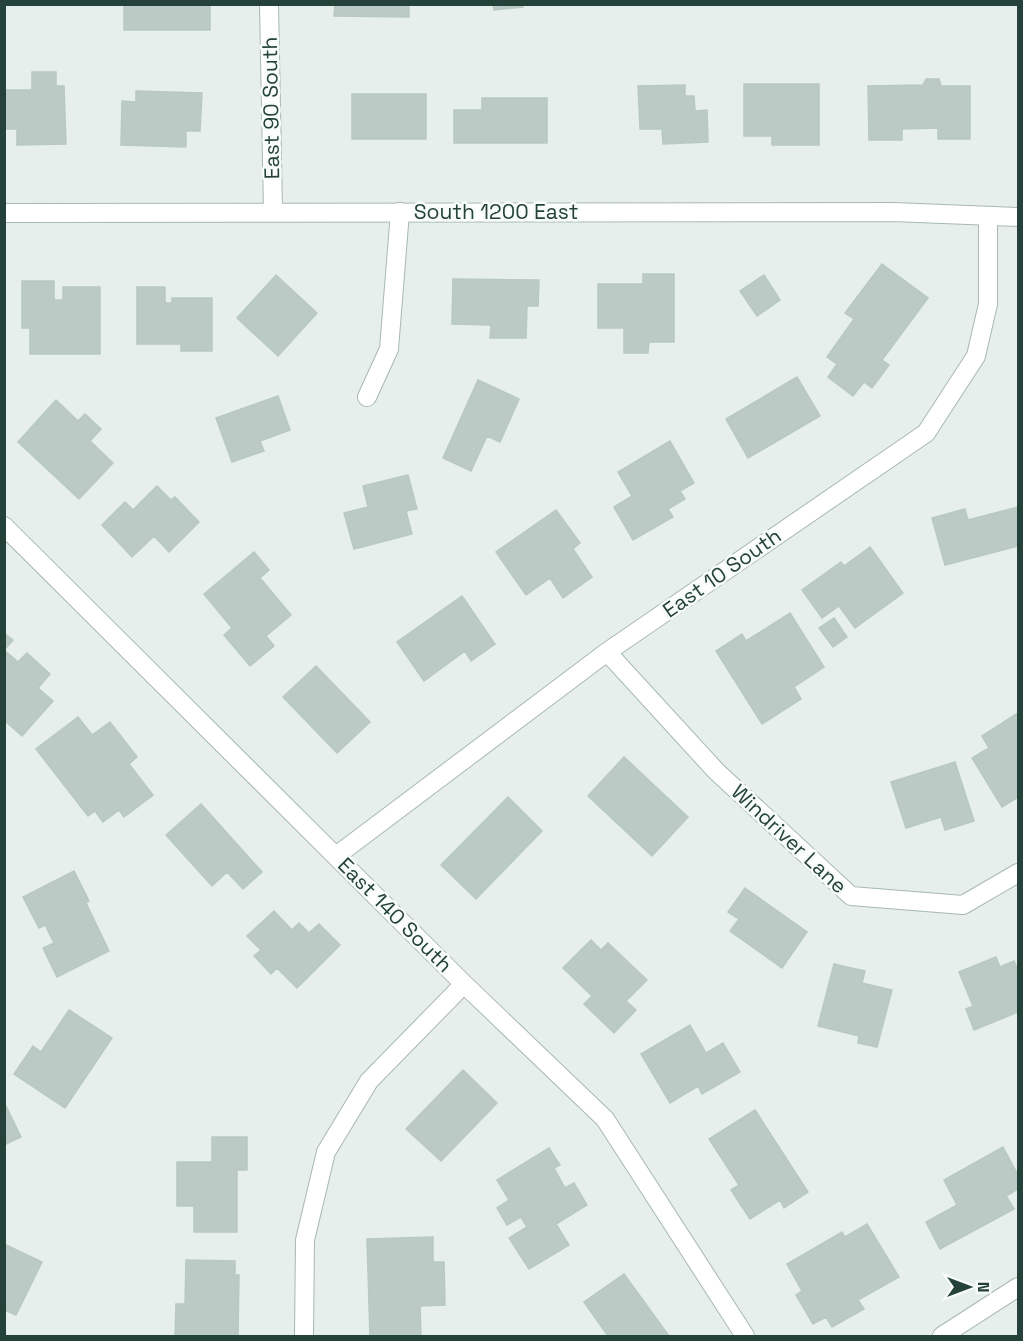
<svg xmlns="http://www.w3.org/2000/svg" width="1023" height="1341" font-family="'Space Grotesk',sans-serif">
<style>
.building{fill:#bbcac4;stroke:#b8c9c2;stroke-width:1.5}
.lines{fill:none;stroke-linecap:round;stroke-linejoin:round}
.minor-casing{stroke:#a8b8b2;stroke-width:20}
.tertiary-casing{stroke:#a8b8b2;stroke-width:20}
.minor{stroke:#fff;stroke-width:18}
.tertiary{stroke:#fff;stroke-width:18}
.labels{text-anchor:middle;stroke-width:5;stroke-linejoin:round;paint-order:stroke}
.street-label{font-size:21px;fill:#24423a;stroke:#f7fbf9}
</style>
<rect width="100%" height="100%" fill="#e6efeb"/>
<path class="building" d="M124 4H210V30H124Z
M335 4H409V17L334 16Z
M493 4H523V7L494 10Z
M32 72H56V86H64L66 144 17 145V129H4V90H32Z
M926 79H939L941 86H970V139H938V128L902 129V140H869L868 86 923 85Z
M744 84H819V145H772V136H744Z
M685 85V96H694L695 111 707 110 708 142 663 144 662 129H640L638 86Z
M136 91 202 93 200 131H186V147L121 145 122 101 136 102Z
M352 94H426V139H352Z
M482 98H547V143H454V110H482Z
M882 264 928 298 882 360 889 365 872 388 864 382 853 396 828 377 837 364 827 357 854 319 845 313Z
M643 274H674V342H649L648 353H624V328H598V284H643Z
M276 275 317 313 278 356 237 318Z
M764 275 780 300 757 316 740 291Z
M453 279 539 280 538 306H527L526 338H490L491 325 452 324Z
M22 281H54V300H63V287H100V354H30V328H22Z
M137 287H165V303H172V298H212V351H181V344H137Z
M797 377 820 416 748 458 726 419Z
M478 380 519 399 500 442 487 436 471 471 443 458Z
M278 396 290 430 260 441 264 451 232 462 216 418Z
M56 400 78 421 85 414 101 429 90 441 113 463 79 499 18 442Z
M670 441 694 483 680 491 685 499 668 509 673 517 633 540 614 507 632 496 618 472Z
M408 475 417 509 406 511 412 534 354 549 344 513 368 507 363 486Z
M157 486 171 500 175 497 199 522 169 552 154 536 132 557 102 525 125 502 133 510Z
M1018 507V546L945 565 932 518 965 509 968 520Z
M556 510 580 543 573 549 592 577 563 598 550 578 526 595 496 552Z
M870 547 903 593 855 628 839 606 822 618 802 590 841 562 844 566Z
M254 552 269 570 260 578 291 615 266 636 274 646 250 666 224 635 232 628 204 594Z
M462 596 495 644 471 661 465 651 424 681 397 642Z
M790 613 824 667 794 687 801 699 762 724 716 651 742 634 746 641Z
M834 618 847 637 833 647 819 628Z
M4 633 13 640 4 650Z
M4 650 18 662 27 653 50 674 38 688 53 701 22 736 4 720Z
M316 666 370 722 337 753 283 697Z
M1018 713V797L1002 807 972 758 989 748 982 736Z
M78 717 92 735 110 722 137 757 129 764 153 795 124 817 119 810 103 822 95 811 88 816 36 749Z
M624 757 688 817 652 856 588 796Z
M955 762 974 821 945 830 941 817 906 828 891 782Z
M508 797 542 831 476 899 441 865Z
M201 804 262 872 243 889 227 872 212 886 166 835Z
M74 871 89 901 86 903 109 951 57 977 43 948 54 943 45 925 39 928 23 897Z
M745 888 807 932 782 968 730 931 739 919 728 912Z
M274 911 292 930 299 923 309 933 319 924 340 945 297 988 277 968 271 974 254 956 261 950 247 936Z
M591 940 601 950 608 943 647 980 626 1001 636 1010 614 1033 584 1004 592 996 563 968Z
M996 957 1000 967 1014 961 1018 970V1012L974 1030 966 1009 973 1006 959 972Z
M834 964 865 971 862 983 892 990 877 1047 858 1043 859 1036 818 1026Z
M69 1010 112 1038 65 1108 14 1074 33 1046 41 1052Z
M690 1025 706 1053 723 1043 740 1072 702 1094 698 1086 670 1103 641 1054Z
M463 1070 497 1103 441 1161 406 1129Z
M4 1102 21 1137 4 1145Z
M755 1110 808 1192 784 1208 780 1200 750 1219 731 1190 739 1185 709 1139Z
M212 1137H247V1170H237V1232H194V1206H177V1162H212Z
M1003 1147 1018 1175V1189L1006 1196 1014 1209 940 1249 926 1222 957 1205 944 1180Z
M549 1148 560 1165 554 1168 565 1188 574 1183 587 1205 556 1224 569 1245 529 1269 509 1238 527 1227 521 1217 507 1225 497 1208 509 1200 497 1180Z
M867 1224 899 1277 858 1300 864 1309 832 1327 826 1317 813 1324 796 1295 802 1291 787 1264 842 1232 845 1237Z
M433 1237V1262H444L445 1305 420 1306 421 1336H370L367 1239Z
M4 1244 42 1262 16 1315 4 1310Z
M186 1260 235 1261V1275H239L238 1336H175L176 1304H185Z
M624 1274 669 1336H608L584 1302Z"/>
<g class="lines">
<defs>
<path id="minor" d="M269 4 273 212
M367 397 389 349 400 212
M4 526 464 984 605 1119 745 1336
M607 652 716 771 851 896 963 905 1018 873
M336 856 607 652 926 433 976 356 988 304V217
M304 1336 305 1240 326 1152 369 1081 464 984
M942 1336 1018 1287"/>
<path id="tertiary" d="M4 213 893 212 1018 217"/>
</defs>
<use href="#minor" class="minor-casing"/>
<use href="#tertiary" class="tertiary-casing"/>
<use href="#minor" class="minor"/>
<use href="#tertiary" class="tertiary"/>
</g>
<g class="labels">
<g class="street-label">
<text transform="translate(271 108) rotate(-91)" y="7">East 90 South</text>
<text x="496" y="219">South 1200 East</text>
<text transform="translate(722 573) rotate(-35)" y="7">East 10 South</text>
<text transform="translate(789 839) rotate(43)" y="7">Windriver Lane</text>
<text transform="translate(395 915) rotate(45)" y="7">East 140 South</text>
</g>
</g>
<rect width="1023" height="1341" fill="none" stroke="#24423a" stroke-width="12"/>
<g transform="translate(969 1287) rotate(90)" stroke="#f7fbf9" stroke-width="4.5" paint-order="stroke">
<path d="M0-4.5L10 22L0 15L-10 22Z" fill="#24423a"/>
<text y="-9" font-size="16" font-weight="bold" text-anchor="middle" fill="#24423a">N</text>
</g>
</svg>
